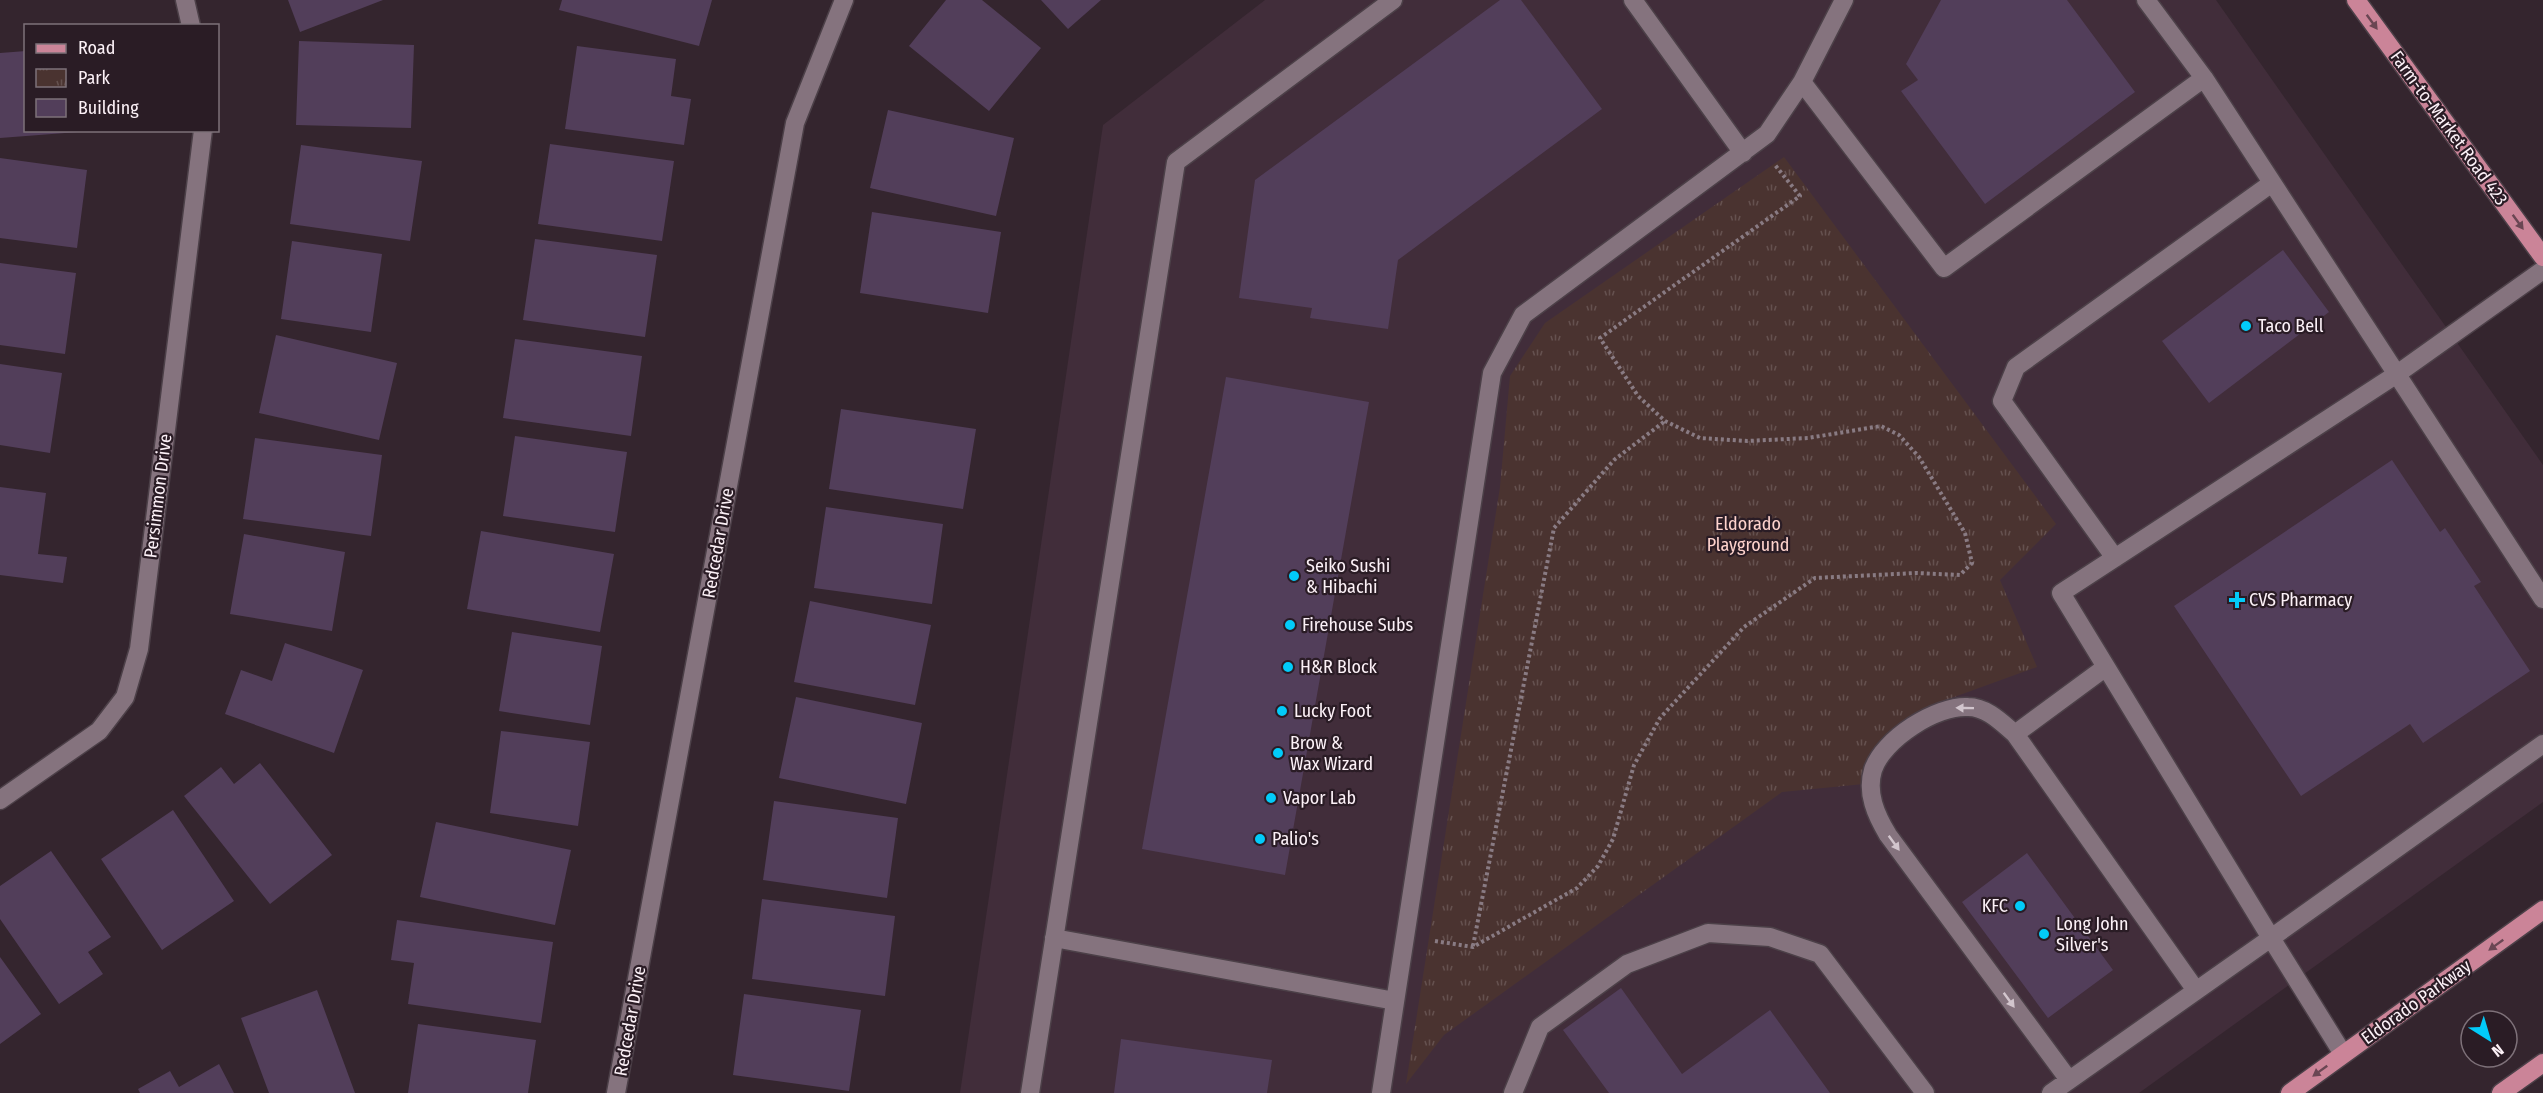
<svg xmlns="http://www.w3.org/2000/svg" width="2543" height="1093" font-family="'Fira Sans Condensed',sans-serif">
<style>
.built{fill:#412d3a}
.park{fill:url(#park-tufts)}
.building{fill:#523e5a}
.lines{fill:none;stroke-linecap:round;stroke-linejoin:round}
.lane-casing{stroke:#4c4048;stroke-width:21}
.street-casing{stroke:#4c4048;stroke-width:21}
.primary-casing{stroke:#4c4048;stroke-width:21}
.path{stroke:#897b83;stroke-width:4;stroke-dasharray:3 3;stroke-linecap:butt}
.lane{stroke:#85737e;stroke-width:18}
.street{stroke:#85737e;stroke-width:18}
.primary{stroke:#cb8498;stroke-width:18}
.oneway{fill:#6a4653}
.oneway2{fill:#d2c5cd}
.poi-dot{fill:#02cbf9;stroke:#2a1c25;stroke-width:2}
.labels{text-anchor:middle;stroke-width:4.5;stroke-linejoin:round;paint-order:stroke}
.street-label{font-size:18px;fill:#fcf1f7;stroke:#2a1c25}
.poi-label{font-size:18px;fill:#fcf1f7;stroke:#2a1c25;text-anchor:start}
.park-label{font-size:18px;fill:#fed3cd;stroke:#2a1c25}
</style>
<defs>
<pattern id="park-tufts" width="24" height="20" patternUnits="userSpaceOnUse" patternTransform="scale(1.5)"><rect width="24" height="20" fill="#4a3330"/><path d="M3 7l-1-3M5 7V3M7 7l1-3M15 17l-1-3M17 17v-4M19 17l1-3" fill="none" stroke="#65514f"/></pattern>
</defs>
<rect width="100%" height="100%" fill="#34252e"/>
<path class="built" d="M1265 0H2216L2543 465V802L2139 1093H960L1103 125Z"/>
<path class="park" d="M1784 157 2056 524 2000 580 2037 667 1935 704 1864 784 1782 792 1444 1035 1406 1084 1500 487 1510 376 1545 323Z"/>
<path class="building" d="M288 0H383L300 32Z
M562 0H712L699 46 559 10Z
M946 0H982L1041 48 989 111 909 46Z
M1041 0H1101L1068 29Z
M1500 0H1521L1602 109 1398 260 1388 329 1310 318 1312 308 1239 298 1255 180Z
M1941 0H2067L2135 92 1985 204 1901 91 1918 80 1906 64Z
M299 41 414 45 411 128 296 125Z
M577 46 676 59 671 96 691 99 684 145 565 129Z
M26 51V130L78 132 0 138V53Z
M888 110 1014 138 996 216 870 188Z
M550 144 674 161 662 241 538 224Z
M301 145 422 161 410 241 290 224Z
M0 158 87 170 77 248 0 238Z
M872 212 1001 232 988 313 860 293Z
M535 239 657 255 645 337 523 320Z
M292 241 382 254 371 332 281 319Z
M2283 250 2329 312 2209 403 2162 341Z
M0 263 76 273 65 354 0 345Z
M276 335 397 363 379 440 259 413Z
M515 339 642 356 631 436 503 418Z
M0 364 62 373 50 453 0 445Z
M1226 377 1369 402 1285 875 1142 849Z
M841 409 976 429 963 509 829 489Z
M515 436 627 452 615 532 503 516Z
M255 438 382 455 371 536 243 519Z
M2392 460 2440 532 2445 528 2481 582 2474 586 2530 671 2423 743 2410 724 2301 796 2174 606Z
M0 487 46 493 38 554 67 557 63 583 0 575Z
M826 507 943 524 932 604 814 588Z
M481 531 614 554 600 632 467 609Z
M244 534 345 552 332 631 230 614Z
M810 601 931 625 915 705 794 682Z
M512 632 602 646 590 725 499 711Z
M285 643 363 670 334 753 225 714 241 670 272 681Z
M796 697 922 723 906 804 779 778Z
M501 731 590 742 578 826 490 813Z
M260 763 332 855 270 904 184 796 221 767 234 784Z
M774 801 898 818 887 898 763 880Z
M173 810 234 901 162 950 101 859Z
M436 822 571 850 555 925 420 897Z
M51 851 111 937 88 952 103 974 59 1004 0 919V886Z
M2027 853 2113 970 2048 1018 1962 902Z
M762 899 895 916 885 996 752 979Z
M397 920 553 942 541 1023 408 1004 414 963 391 960Z
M0 957 41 1014 0 1044Z
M1621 988 1682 1074 1770 1010 1830 1093H1609L1563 1030Z
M317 990 355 1093H269L241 1018Z
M744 994 861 1010 849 1091 733 1075Z
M418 1024 536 1040 528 1093H408Z
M1121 1039 1272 1060 1267 1093H1114Z
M219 1064 234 1093H140L138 1089 170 1071 179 1087Z"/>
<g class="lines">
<defs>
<path id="lane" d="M1633 0 1743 153
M2146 0 2204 78 2543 599
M1802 82 1944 268 2204 78
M2543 270 2397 374 2061 593 2271 938 2543 744
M2115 558 2002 401 2016 367 2272 183
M2106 667 2015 734 2195 989
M2015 734C2002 723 1987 707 1968 707 1937 705 1883 739 1873 770 1866 793 1876 815 1888 835L2069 1080
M1054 938 1395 1001
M1030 1093 1176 162 1393 0
M1381 1093 1492 373 1523 315 1767 134 1802 82 1844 0
M1513 1093 1540 1027 1627 964 1708 933 1770 937 1820 954 1925 1093
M2051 1093 2271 938 2343 1054"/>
<path id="street" d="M185 0 191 26
M0 800 99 731 125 697 139 649 203 130
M616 1093 795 123 844 0"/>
<path id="primary" d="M2356 0 2543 257
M2290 1093 2543 910
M2501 1093 2543 1063"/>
</defs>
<use href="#lane" class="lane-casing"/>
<use href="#street" class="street-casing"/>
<use href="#primary" class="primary-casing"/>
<path class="path" d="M1435 941 1473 947 1577 888 1598 866 1613 839 1634 765 1660 718 1744 627 1815 578 1916 573 1960 575 1972 563 1965 533 1919 457 1899 435 1881 426 1808 438 1747 441 1700 438 1665 421 1638 396 1600 338 1800 196 1775 165
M1473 946 1554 528 1614 460 1665 421"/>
<use href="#lane" class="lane"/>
<use href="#street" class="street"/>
<use href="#primary" class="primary"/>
</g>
<defs><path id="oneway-solid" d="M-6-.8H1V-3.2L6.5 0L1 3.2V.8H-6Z" transform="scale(1.5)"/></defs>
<g class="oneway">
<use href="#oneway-solid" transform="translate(2372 22) rotate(54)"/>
<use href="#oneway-solid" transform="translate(2518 222) rotate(54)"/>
<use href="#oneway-solid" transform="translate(2496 945) rotate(144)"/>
<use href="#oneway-solid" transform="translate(2320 1071) rotate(144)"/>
</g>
<g class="oneway2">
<use href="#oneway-solid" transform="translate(1965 708) rotate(-179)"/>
<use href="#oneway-solid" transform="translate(1894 843) rotate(54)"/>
<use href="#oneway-solid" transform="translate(2009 1000) rotate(54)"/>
</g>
<g class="poi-dot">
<circle cx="2246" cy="326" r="6"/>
<circle cx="1294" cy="576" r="6"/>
<path d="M2234 591h6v6h6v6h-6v6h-6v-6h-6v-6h6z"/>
<circle cx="1290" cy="625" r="6"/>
<circle cx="1288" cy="667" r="6"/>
<circle cx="1282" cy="711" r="6"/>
<circle cx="1278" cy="753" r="6"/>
<circle cx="1271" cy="798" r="6"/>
<circle cx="1260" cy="839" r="6"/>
<circle cx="2020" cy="906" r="6"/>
<circle cx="2044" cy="934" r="6"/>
</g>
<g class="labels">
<g class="street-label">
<text transform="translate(2449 128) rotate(54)" y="6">Farm-to-Market Road 423</text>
<text transform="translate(158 496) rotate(-83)" y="6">Persimmon Drive</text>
<text transform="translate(718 543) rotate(-80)" y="6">Redcedar Drive</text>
<text transform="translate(2416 1002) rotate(-36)" y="6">Eldorado Parkway</text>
<text transform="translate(630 1021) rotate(-80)" y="6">Redcedar Drive</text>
</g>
<g class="poi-label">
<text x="2258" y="332">Taco Bell</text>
<text x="1306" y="572">Seiko Sushi<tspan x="1306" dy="21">&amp; Hibachi</tspan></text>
<text x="2249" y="606">CVS Pharmacy</text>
<text x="1302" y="631">Firehouse Subs</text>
<text x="1300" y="673">H&amp;R Block</text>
<text x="1294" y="717">Lucky Foot</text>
<text x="1290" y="749">Brow &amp;<tspan x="1290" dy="21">Wax Wizard</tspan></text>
<text x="1283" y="804">Vapor Lab</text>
<text x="1272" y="845">Palio's</text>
<text x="2008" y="912" text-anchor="end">KFC</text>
<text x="2056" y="930">Long John<tspan x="2056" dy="21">Silver's</tspan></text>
</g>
<g class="park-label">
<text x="1748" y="530">Eldorado<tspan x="1748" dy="21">Playground</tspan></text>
</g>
</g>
<rect x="24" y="24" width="195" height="108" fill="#2a1c25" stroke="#7e7179" stroke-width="1.5"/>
<rect x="36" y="44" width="30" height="9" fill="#cb8498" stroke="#7e7179" stroke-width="1.5"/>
<text x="78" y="54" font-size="18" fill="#fcf1f7">Road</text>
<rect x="36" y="69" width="30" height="18" fill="url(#park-tufts)" stroke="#7e7179" stroke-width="1.5"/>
<text x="78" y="84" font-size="18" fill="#fcf1f7">Park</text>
<rect x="36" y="99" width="30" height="18" fill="#523e5a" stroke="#7e7179" stroke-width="1.5"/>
<text x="78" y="114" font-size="18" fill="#fcf1f7">Building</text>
<g transform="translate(2489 1039) rotate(143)"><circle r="28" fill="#2a1c25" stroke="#7e7179" stroke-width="1.5"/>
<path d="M0-4.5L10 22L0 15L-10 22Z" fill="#02cbf9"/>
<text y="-9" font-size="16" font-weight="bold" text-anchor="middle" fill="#fcf1f7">N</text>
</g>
</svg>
